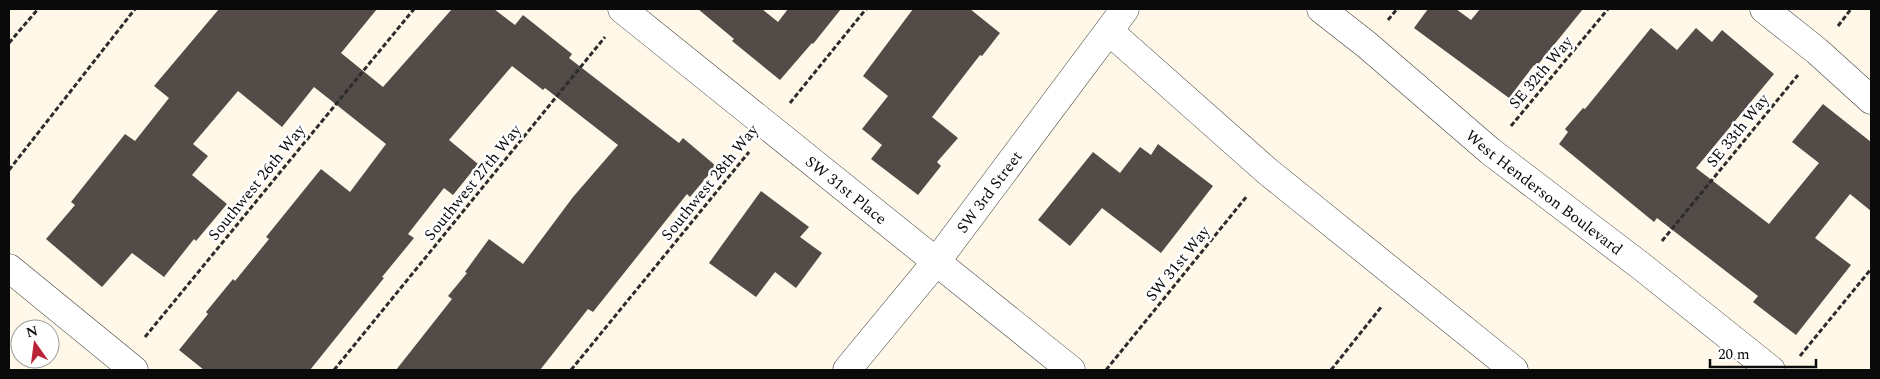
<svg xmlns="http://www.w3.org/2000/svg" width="1880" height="379" font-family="Spectral,serif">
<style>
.building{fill:#534b47}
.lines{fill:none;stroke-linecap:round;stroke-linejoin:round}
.minor-casing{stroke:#3d3d3d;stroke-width:29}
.tertiary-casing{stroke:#3d3d3d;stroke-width:29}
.path{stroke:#2c2c2c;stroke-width:3;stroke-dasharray:5 2.5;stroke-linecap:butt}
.minor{stroke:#fff;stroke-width:28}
.tertiary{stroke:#fff;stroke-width:28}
.labels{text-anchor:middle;stroke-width:5;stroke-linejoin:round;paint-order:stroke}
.street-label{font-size:16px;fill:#0a0a0a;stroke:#fff}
</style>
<rect width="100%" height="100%" fill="#fff8e8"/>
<path class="building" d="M219 9H377L341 53 383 87 452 9H494L515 25 523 15 572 54 569 58 679 143 683 138 716 166 690 197 687 194 593 312 588 309 540 370H396L452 299 448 296 467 273 465 272 489 239 523 264 573 197 618 145 545 88 543 90 512 66 449 140 478 164 453 195 444 188 408 234 414 238 382 277 384 278 310 370H204L179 350 208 314 206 312 233 279 235 281 269 239 266 237 321 169 350 192 386 144 314 87 282 127 238 91 193 144 208 156 192 175 227 204 196 241 194 239 164 277 132 253 102 287 46 239 75 205 71 202 125 134 135 141 169 98 154 86Z
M698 9H762L778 22 788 9H841L813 44 812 43 780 80 732 41 734 39Z
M913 9H970L1000 33 982 56 980 55 932 117 958 138 937 162 941 166 918 195 871 159 882 145 862 129 888 96 863 76Z
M1428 9H1456L1471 20 1480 9H1583L1536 67 1534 65 1509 98 1414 28Z
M1651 28 1677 50 1696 28 1712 42 1722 30 1774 74 1696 168 1769 224 1819 163 1792 142 1823 104 1871 142V211L1850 194 1815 238 1851 265 1796 335 1753 302 1758 296 1657 218 1654 222 1559 144 1568 132 1565 129 1583 108 1585 109Z
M1158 144 1213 186 1161 253 1102 208 1070 246 1038 220 1093 152 1120 173 1140 147 1151 155Z
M761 191 809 227 800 237 822 253 796 288 775 272 756 297 709 263Z"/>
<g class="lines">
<defs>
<g id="minor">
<path id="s1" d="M622 9 1071 370"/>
<path d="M1764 9 1817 51 1871 100"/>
<path d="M1109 31 1267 171 1514 370"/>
<path d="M9 268 134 370"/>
<path id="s2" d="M847 370 936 262 1125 9"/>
</g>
<g id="tertiary">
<path id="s3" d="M1321 9 1367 45 1490 151 1641 266 1771 370"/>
</g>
</defs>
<use href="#minor" class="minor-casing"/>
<use href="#tertiary" class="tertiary-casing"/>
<path class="path" d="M1388 20 1397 9
M1838 26 1851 9
M9 43 38 9
M790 103 866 9
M1511 126 1608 9
M9 170 135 9
M1662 241 1798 75
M145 337 414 9
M1800 356 1871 269
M334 370 605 37
M571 370 749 152
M1106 370 1247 196
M1331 370 1382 306"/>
<use href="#minor" class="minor"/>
<use href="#tertiary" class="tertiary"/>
</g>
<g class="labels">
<g class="street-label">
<text transform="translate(1540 72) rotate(-50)" y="6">SE 32th Way</text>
<text transform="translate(1737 130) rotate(-51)" y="6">SE 33th Way</text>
<text transform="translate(256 182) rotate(-51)" y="6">Southwest 26th Way</text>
<text transform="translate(472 182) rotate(-51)" y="6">Southwest 27th Way</text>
<text transform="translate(709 182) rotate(-51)" y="6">Southwest 28th Way</text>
<text dy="6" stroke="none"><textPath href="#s1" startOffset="288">SW 31st Place</textPath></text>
<text dy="6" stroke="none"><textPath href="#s3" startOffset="289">West Henderson Boulevard</textPath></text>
<text dy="6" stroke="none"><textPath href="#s2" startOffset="228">SW 3rd Street</textPath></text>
<text transform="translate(1177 263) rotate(-51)" y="6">SW 31st Way</text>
</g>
</g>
<rect width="1880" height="379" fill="none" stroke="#0a0a0a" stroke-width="20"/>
<g transform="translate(35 344) rotate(346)"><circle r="24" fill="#ffffff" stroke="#9d9d9d"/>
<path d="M0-4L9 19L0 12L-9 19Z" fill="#b92438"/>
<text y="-8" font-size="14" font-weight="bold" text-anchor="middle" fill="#0a0a0a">N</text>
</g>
<path d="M1710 359v8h106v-8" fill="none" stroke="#0a0a0a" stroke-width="2.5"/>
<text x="1718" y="359" font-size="15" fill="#0a0a0a" stroke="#ffffff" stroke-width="4" paint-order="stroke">20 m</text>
</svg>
